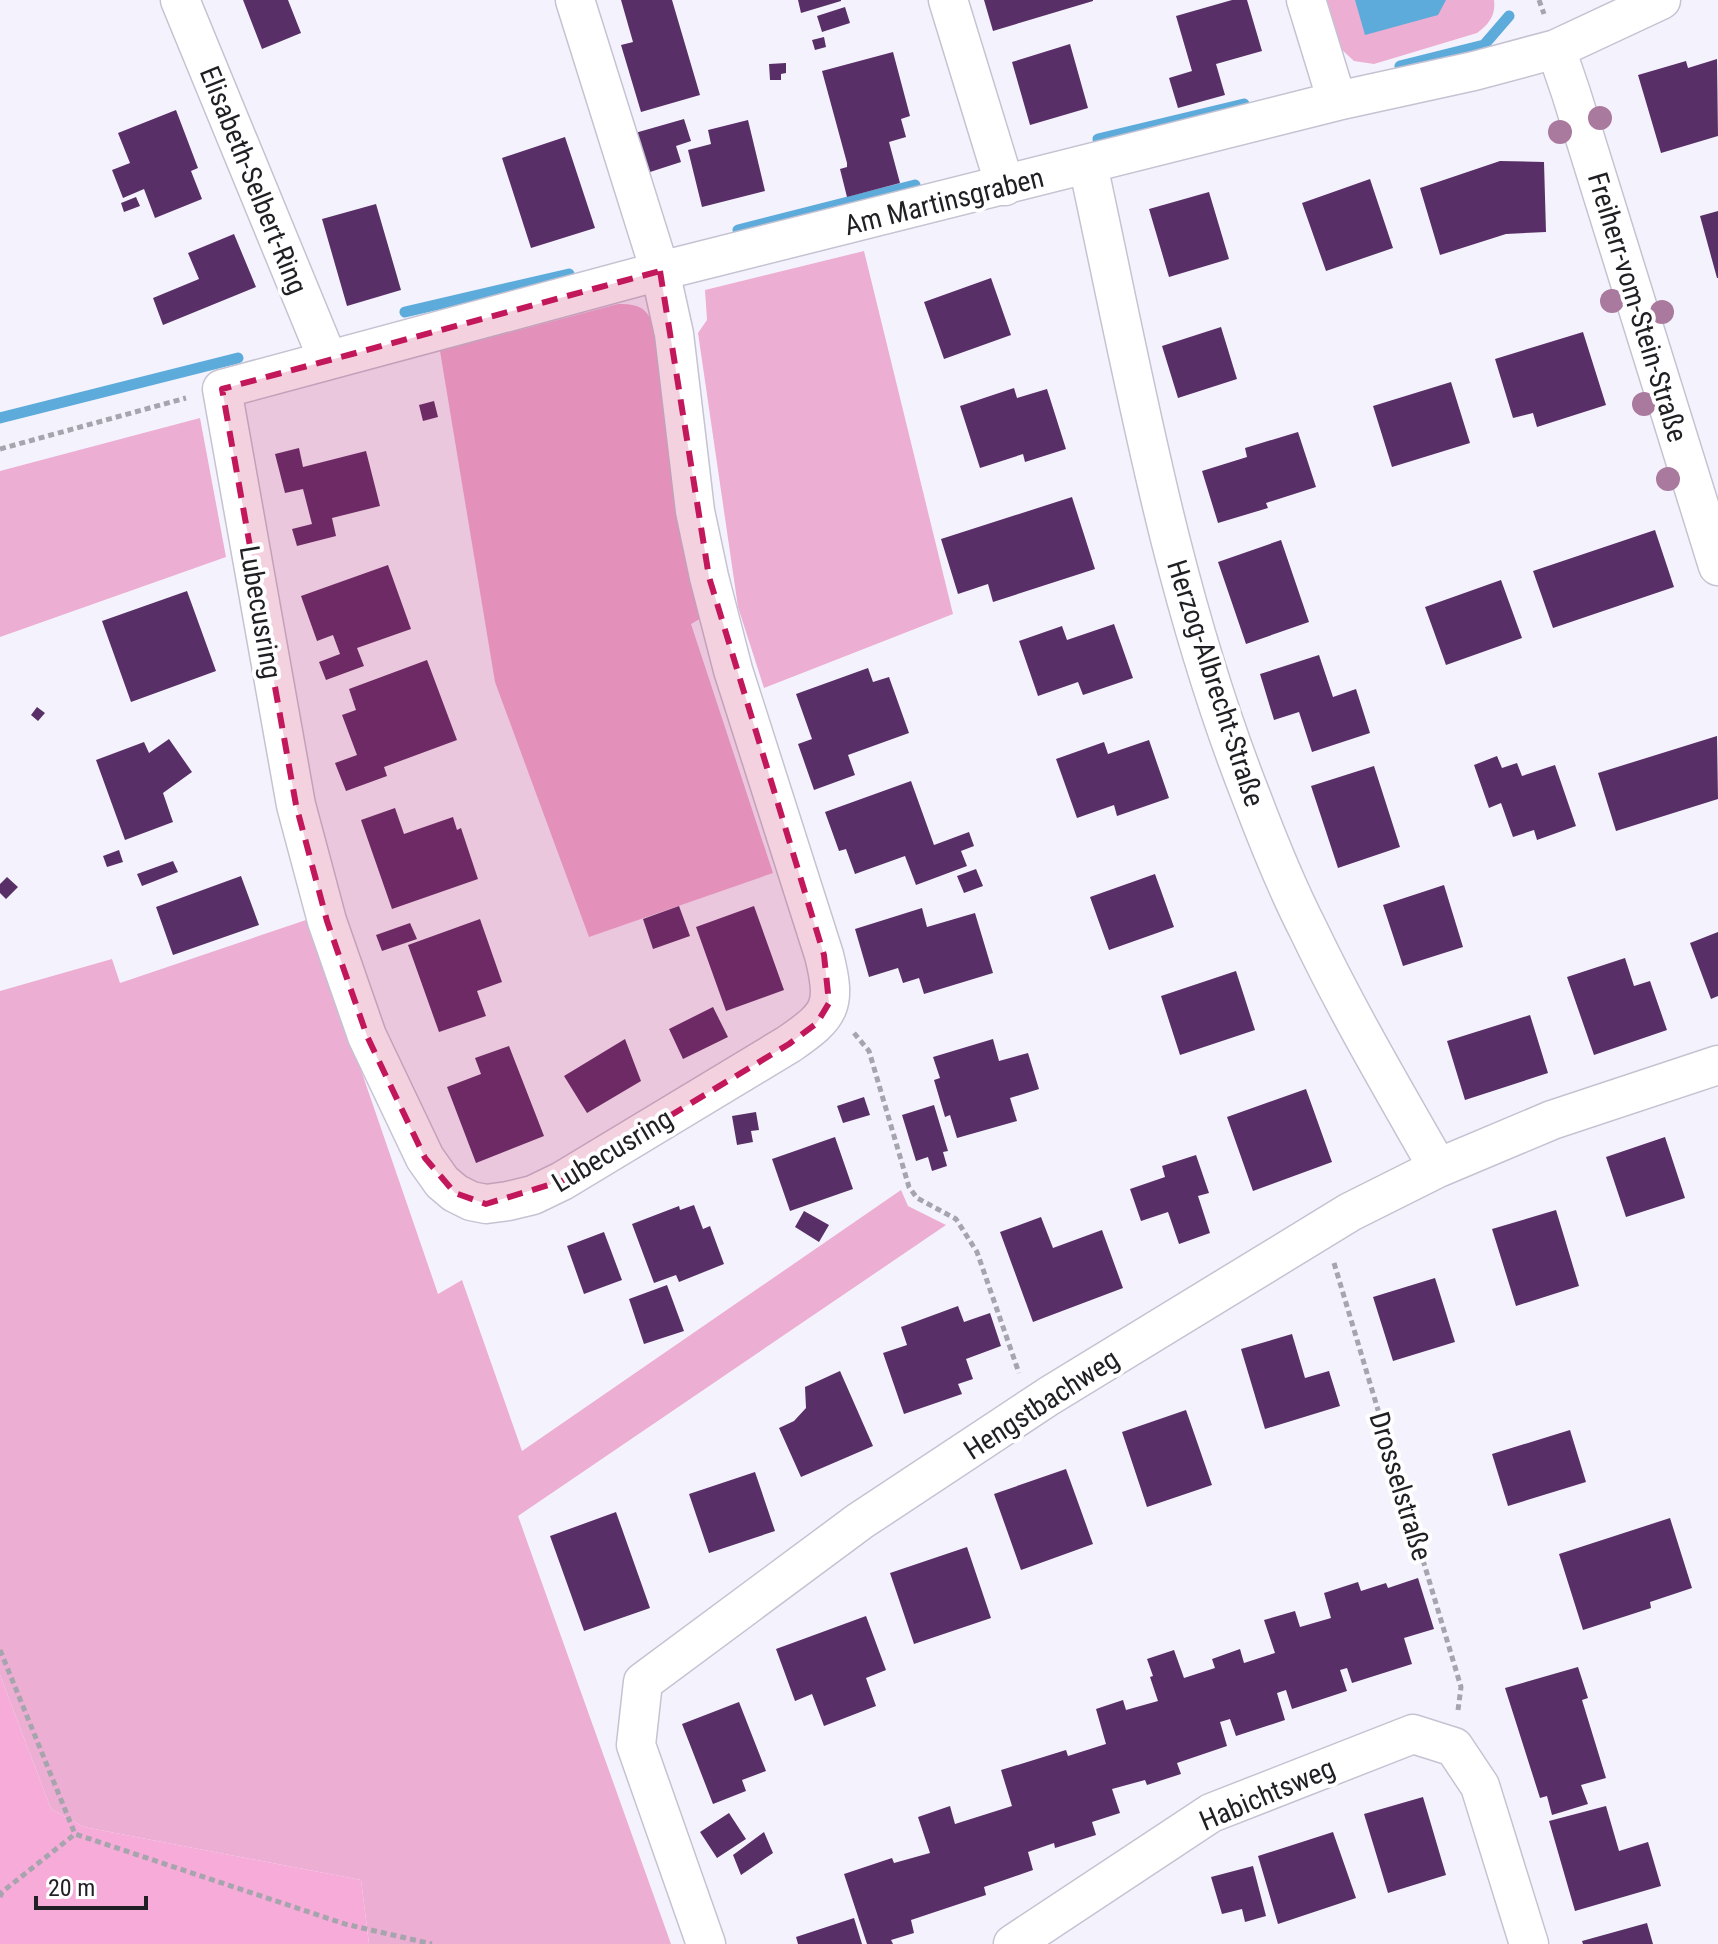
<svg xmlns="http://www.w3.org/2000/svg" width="1718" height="1944" font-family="'Roboto Condensed',sans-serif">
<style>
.green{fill:#ecaed2}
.forest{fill:#f7abd8}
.water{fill:#5dabdb}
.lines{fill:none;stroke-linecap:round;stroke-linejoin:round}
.stream{stroke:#5dabdb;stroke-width:11}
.building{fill:#592f67}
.minor-casing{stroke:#c5c3d2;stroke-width:41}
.path{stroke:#a6a5ae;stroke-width:5;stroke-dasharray:6 4;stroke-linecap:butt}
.minor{stroke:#fff;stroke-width:38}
.tree{fill:#a9799e}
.marked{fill:#c2185b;fill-opacity:0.2;stroke:#c2185b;stroke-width:6;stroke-dasharray:16 10;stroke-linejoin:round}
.labels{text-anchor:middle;stroke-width:8;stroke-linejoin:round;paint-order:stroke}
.street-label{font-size:28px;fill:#1f1f24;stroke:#fff}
</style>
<rect width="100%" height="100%" fill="#f4f3fd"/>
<path class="green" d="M1326 0H1494C1496 15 1489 24 1477 33L1374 64 1354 61 1340 48Z
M864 251 953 614 764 688 738 607 698 333 707 320 705 290Z
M618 304C645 304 648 311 658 335L703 617 691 624 773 873 589 937 495 682 440 351Z
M200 418 226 557 0 637V471Z
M309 919 438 1294 462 1280 522 1451 901 1190 908 1206 946 1225 518 1516 671 1944H369L361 1880 84 1827 51 1809 0 1675V991L112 959 120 983Z"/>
<path class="forest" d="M0 1675 51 1809 84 1827 361 1880 369 1944H0Z"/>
<path class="water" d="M1355 0H1446L1438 15 1365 35Z"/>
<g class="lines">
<path class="stream" d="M1400 66 1484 45 1509 16
M1098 139 1244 104
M738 230 915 185
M405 312 569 274
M0 418 238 358"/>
</g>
<path class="building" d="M243 0H288L301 33 262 49Z
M621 0H672L700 95 641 112 621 45 633 42Z
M798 0H841V1L801 13Z
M984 0H1093V1L993 31Z
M1232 0H1247L1262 51 1216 64 1225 95 1178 108 1169 78 1192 71 1176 16Z
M845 7 850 23 822 32 817 16Z
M824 37 826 47 815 50 812 40Z
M1070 44 1088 108 1030 125 1012 62Z
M893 52 910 116 901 119 906 137 889 142 900 183 847 197 840 169 847 167V163L822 71Z
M1717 59 1718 136 1661 153 1638 75 1686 61 1688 68Z
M786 63V73L781 74V80H770L769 64Z
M176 110 198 168 191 171 202 199 155 218 144 189 123 198 112 170 130 163 118 133Z
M684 119 691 141 676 146 681 162 647 173 635 133Z
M748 120 765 191 702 207 688 150 711 144 708 130Z
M565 137 595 228 531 248 502 158Z
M1500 161 1544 162 1546 232 1506 234 1440 255 1420 188Z
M1370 179 1393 248 1326 271 1302 203Z
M1209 192 1229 259 1169 277 1149 209Z
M136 197 140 206 124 212 121 203Z
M376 204 401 290 347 306 322 219Z
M1718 211V278H1717L1700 216Z
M234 234 256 287 163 325 153 298 199 279 188 253Z
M991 278 1011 335 944 359 924 302Z
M1221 327 1237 379 1178 398 1162 346Z
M1583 332 1606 405 1537 427 1533 413 1513 418 1495 359Z
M1451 382 1470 443 1392 467 1373 406Z
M1014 388 1017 398 1047 389 1066 449 1025 462 1023 454 980 468 960 406Z
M434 401 438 417 423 421 419 405Z
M1298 432 1316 487 1266 503 1268 508 1218 523 1202 471 1247 457 1245 448Z
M299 448 303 467 366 451 380 506 332 518 336 536 297 546 292 529 312 524 303 489 285 493 275 454Z
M1072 497 1095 569 993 602 988 584 958 594 941 539Z
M1655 530 1674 587 1553 628 1533 571Z
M1281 540 1309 622 1246 644 1218 562Z
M388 565 411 629 357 648 364 666 326 680 319 662 340 654 333 635 317 641 301 596Z
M1501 580 1522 638 1446 665 1425 607Z
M187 591 216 671 131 702 102 621Z
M1114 624 1133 678 1083 695 1078 682 1038 696 1019 641 1062 626 1067 640Z
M1319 655 1333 697 1356 689 1370 733 1312 752 1299 712 1274 720 1260 674Z
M427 660 457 740 384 767 387 776 346 791 335 763 357 755 342 715 356 710 349 689Z
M868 668 873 682 889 677 909 733 848 755 855 775 814 790 798 744 812 739 796 694Z
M37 707 45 713 38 721 31 715Z
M1717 736 1718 799 1616 831 1598 773Z
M169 739 192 772 163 793 173 822 125 840 96 760 144 742 149 753Z
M1149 740 1169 798 1117 816 1114 805 1077 818 1056 759 1104 742 1108 754Z
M1497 756 1502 768 1517 763 1522 776 1555 765 1576 826 1537 840 1534 830 1513 837 1501 803 1489 808 1474 765Z
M1374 766 1400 847 1338 868 1311 786Z
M911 781 934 845 969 832 974 846 961 851 967 866 916 885 905 856 855 874 846 849 839 851 825 812Z
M395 808 404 834 453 817 457 830 461 828 478 879 392 909 361 820Z
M119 850 123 862 107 867 103 856Z
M173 861 178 872 142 886 137 874Z
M976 869 983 886 964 893 957 876Z
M1155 874 1174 927 1109 950 1090 897Z
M241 876 259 925 173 955 156 907Z
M7 877 18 887 6 899 0 893V884Z
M1444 885 1463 947 1403 966 1383 905Z
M679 906 690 936 653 949 643 919Z
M754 906 784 990 726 1011 696 927Z
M922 908 927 927 975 913 993 973 924 994 919 978 903 983 898 968 869 977 855 929Z
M480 919 502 982 477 991 486 1016 439 1032 408 945Z
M410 923 417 939 382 951 376 935Z
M1718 932V996L1711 999 1690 943Z
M1625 958 1634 986 1650 981 1667 1030 1594 1055 1567 977Z
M1236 971 1255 1030 1180 1055 1161 996Z
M713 1007 728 1037 683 1059 669 1029Z
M1530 1015 1548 1073 1465 1100 1447 1041Z
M625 1039 641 1081 587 1113 564 1076Z
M993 1039 999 1061 1028 1053 1039 1089 1010 1098 1017 1121 957 1138 950 1115 945 1117 934 1080 940 1078 933 1057Z
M509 1046 544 1136 476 1163 447 1087 481 1074 475 1058Z
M1306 1089 1332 1162 1253 1191 1227 1117Z
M864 1097 870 1115 843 1123 837 1106Z
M934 1105 948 1151 943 1152 947 1166 932 1171 928 1157 916 1161 902 1115Z
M756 1112 759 1130 751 1131 753 1142 737 1145 732 1116Z
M835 1137 853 1189 790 1211 772 1159Z
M1665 1137 1685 1198 1626 1217 1606 1157Z
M1196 1155 1209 1193 1198 1196 1210 1233 1179 1244 1168 1212 1141 1221 1130 1189 1165 1177 1162 1166Z
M694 1205 703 1229 710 1226 724 1264 679 1282 676 1275 654 1283 632 1224 679 1206 680 1210Z
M1556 1210 1579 1286 1516 1306 1492 1229Z
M804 1211 829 1225 819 1242 795 1227Z
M1041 1217 1053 1248 1102 1230 1123 1288 1033 1322 1000 1232Z
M604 1232 622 1280 584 1294 567 1246Z
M1435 1278 1455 1342 1393 1361 1373 1297Z
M667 1285 684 1331 644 1344 629 1299Z
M958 1306 964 1322 990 1313 1001 1346 966 1359 973 1379 958 1384 962 1394 904 1414 883 1353 907 1345 901 1327Z
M1292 1334 1305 1378 1329 1371 1340 1406 1265 1429 1241 1349Z
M840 1371 873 1446 801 1477 779 1428 794 1421 806 1408 805 1387Z
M1186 1410 1212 1485 1147 1507 1122 1432Z
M1570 1430 1586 1482 1508 1506 1492 1454Z
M1066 1469 1093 1544 1021 1570 994 1494Z
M755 1472 775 1531 709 1553 689 1494Z
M616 1512 650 1608 584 1631 550 1536Z
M1670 1518 1692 1588 1650 1602 1651 1608 1583 1630 1559 1554Z
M967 1547 991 1618 914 1644 890 1573Z
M1418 1578 1434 1629 1404 1638 1412 1664 1352 1683 1347 1668 1340 1670 1347 1691 1292 1709 1286 1690 1277 1693 1285 1720 1236 1736 1230 1719 1220 1722 1227 1746 1177 1763 1181 1774 1147 1785 1145 1780 1112 1789 1120 1813 1092 1822 1096 1835 1055 1848 1054 1843 1028 1852 1033 1870 984 1887 986 1895 911 1920 914 1933 891 1940 893 1944H867L844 1874 892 1858 894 1863 930 1853 918 1817 950 1806 955 1824 1012 1806 1001 1770 1066 1750 1068 1756 1106 1744 1096 1709 1123 1700 1126 1710 1158 1701 1150 1677 1153 1676 1147 1659 1174 1650 1184 1678 1215 1668 1212 1659 1240 1649 1244 1663 1275 1653 1264 1620 1295 1611 1300 1627 1331 1618 1324 1593 1358 1582 1361 1591 1386 1583 1388 1588Z
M866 1616 886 1670 866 1678 876 1706 824 1726 812 1694 795 1701 776 1649Z
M1578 1667 1588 1698 1582 1700 1606 1778 1581 1785 1588 1804 1552 1815 1547 1796 1540 1798 1505 1688Z
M739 1702 766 1771 742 1780 746 1791 713 1804 682 1724Z
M1423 1797 1446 1875 1388 1893 1364 1814Z
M1606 1806 1619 1851 1648 1842 1661 1886 1575 1911 1549 1821Z
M729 1813 746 1839 717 1858 700 1832Z
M764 1832 773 1853 741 1875 733 1855Z
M1333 1832 1356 1898 1278 1924 1258 1856Z
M1253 1866 1266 1916 1245 1922 1242 1909 1222 1914 1211 1877Z
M854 1918 862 1944H798L796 1937Z
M1647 1923 1653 1944H1583L1582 1941Z"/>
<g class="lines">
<defs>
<path id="minor" d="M180 0 328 360
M575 0 660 271 674 334 695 511 709 577 733 670 824 955C837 1006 831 1015 789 1044L562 1181 533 1195 508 1201 486 1204 471 1201 455 1193 442 1182 425 1158 367 1036 327 921 296 805 222 389 660 271 1337 101 1474 71 1556 49 1661 0
M948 0 1005 186
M1306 0 1337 101
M1556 49 1571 93 1718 566
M1088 165C1134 377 1171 593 1251 796 1268 841 1286 886 1308 929 1347 1011 1393 1089 1438 1168
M706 1944 636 1745 643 1682 860 1521 1049 1396 1350 1212 1438 1168 1552 1120 1718 1065
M1013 1944 1211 1813 1413 1734 1454 1747 1480 1786 1529 1944"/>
</defs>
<use href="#minor" class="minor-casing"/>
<path class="path" d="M1539 0 1544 14
M0 449 186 398
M854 1033 869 1051 909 1187 917 1198 956 1219 977 1252 1019 1373
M1334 1263 1461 1687 1458 1710
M0 1650 75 1834 345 1924 432 1944
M0 1897 2 1892 75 1834"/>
<use href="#minor" class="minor"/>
</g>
<g class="tree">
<circle cx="1600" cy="118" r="12"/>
<circle cx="1560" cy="132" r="12"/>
<circle cx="1612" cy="301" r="12"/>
<circle cx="1662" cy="312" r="12"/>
<circle cx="1644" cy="404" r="12"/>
<circle cx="1668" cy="479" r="12"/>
</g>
<path class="marked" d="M660 271 709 577 824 955 829 1003 817 1023 789 1044 562 1181 486 1204 455 1193 425 1158 367 1036 327 921 296 805 222 389Z"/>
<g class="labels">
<g class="street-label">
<text transform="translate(254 180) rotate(68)" y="10">Elisabeth-Selbert-Ring</text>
<text transform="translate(944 201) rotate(-14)" y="10">Am Martinsgraben</text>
<text transform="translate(1638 307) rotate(73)" y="10">Freiherr-vom-Stein-Straße</text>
<text transform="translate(261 612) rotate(80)" y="10">Lubecusring</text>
<text transform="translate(1216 683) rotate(72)" y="10">Herzog-Albrecht-Straße</text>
<text transform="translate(612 1150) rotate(-31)" y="10">Lubecusring</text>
<text transform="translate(1041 1404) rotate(-33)" y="10">Hengstbachweg</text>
<text transform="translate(1401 1486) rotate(73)" y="10">Drosselstraße</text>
<text transform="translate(1267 1794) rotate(-23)" y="10">Habichtsweg</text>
</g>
</g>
<path d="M36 1896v12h110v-12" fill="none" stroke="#1f1f24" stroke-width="4"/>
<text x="48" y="1896" font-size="24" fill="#1f1f24" stroke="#ffffff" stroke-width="6" paint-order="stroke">20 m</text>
</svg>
